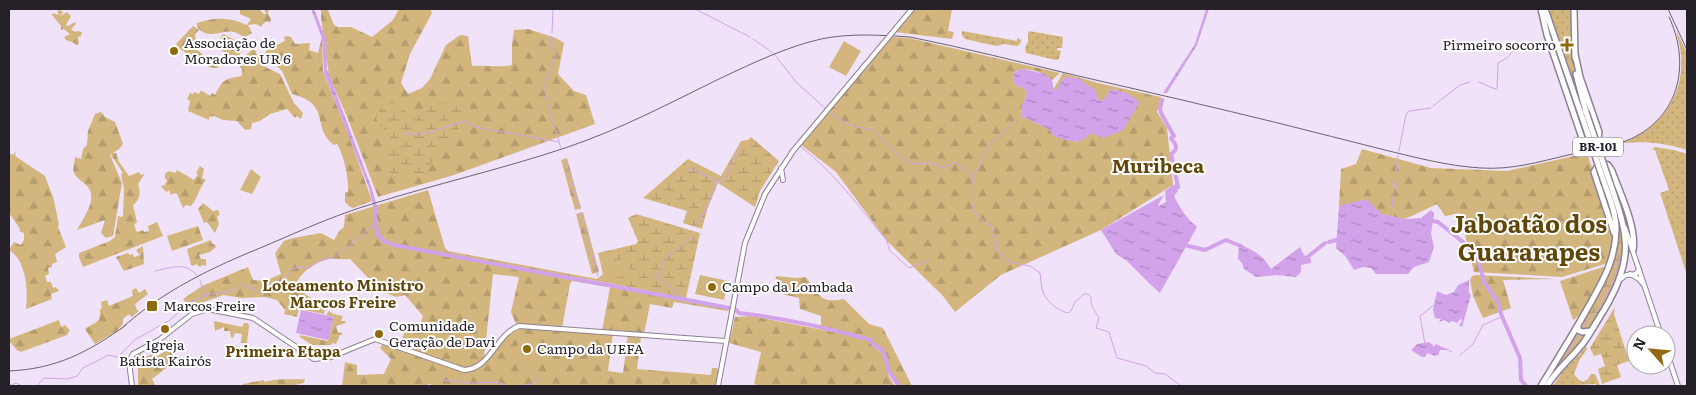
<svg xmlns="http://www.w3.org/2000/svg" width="1696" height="395" font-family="Literata,serif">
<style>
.green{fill:url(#green-dots)}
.forest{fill:url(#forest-firs);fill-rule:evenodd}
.wetland{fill:url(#wetland-marsh)}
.pitch{fill:#d3b67e}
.water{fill:url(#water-ripples)}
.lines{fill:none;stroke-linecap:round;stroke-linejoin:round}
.stream{stroke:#d2a3ea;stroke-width:1}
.river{stroke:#d2a3ea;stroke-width:4}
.major-casing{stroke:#8d8194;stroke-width:6}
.highway-casing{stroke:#8d8194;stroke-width:8}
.major{stroke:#fff;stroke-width:4}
.highway{stroke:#fff;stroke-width:5}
.tram{stroke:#6b6370;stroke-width:1}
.major-bridge-casing{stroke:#8d8194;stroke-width:6;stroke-linecap:butt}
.highway-bridge-casing{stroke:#8d8194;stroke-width:8;stroke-linecap:butt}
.major-bridge{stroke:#fff;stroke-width:4}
.highway-bridge{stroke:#fff;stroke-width:5}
.poi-dot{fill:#8f6a0e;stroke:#fff;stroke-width:2}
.labels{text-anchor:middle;stroke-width:4;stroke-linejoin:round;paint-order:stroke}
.shield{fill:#fff;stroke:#676469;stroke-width:1}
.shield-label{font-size:12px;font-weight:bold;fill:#262129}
.poi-label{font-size:14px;fill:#262129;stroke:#fff;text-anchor:start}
.neighbourhood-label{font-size:15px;font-weight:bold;fill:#604609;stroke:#fff}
.district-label{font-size:19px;font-weight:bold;fill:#604609;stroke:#fff}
.town-label{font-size:24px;font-weight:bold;fill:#604609;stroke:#fff}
</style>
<defs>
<pattern id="green-dots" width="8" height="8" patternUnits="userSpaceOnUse" patternTransform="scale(1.25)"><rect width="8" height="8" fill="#d3b67e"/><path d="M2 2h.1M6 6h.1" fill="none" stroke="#b59c6d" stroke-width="1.8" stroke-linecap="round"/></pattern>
<pattern id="forest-firs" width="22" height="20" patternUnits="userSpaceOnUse" patternTransform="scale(1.25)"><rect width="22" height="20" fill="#d3b67e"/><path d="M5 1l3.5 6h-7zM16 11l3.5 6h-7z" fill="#b59c6d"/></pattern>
<pattern id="wetland-marsh" width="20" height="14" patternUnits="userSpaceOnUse" patternTransform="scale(1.25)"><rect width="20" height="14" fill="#d3b67e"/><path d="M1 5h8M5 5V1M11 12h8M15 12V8" fill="none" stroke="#b59c6d"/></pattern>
<pattern id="water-ripples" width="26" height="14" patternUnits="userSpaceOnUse" patternTransform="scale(1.25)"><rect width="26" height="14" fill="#d2a3ea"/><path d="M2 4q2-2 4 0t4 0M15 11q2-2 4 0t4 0" fill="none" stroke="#aa84be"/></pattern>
</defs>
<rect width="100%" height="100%" fill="#f0e2f8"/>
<path class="green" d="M1547 9H1572L1574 69 1581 102H1579Z
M1676 30 1687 53V150C1666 143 1645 141 1623 143 1659 129 1684 97 1681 57 1681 48 1678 39 1676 30Z
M962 31 1017 41V38L1021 40 1020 44 1017 46 1004 44 996 46 965 39 962 35Z
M1029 31 1063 37 1062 48H1057V50L1061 51 1059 59 1056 60 1026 53 1025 47 1028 42V34Z
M1654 147 1674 150 1687 154V275L1660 193 1669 190 1655 150H1653Z
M1586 346 1587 349 1579 361 1574 374 1578 379 1583 382 1588 379 1591 374H1595L1600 386H1597L1596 384 1553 386 1563 371 1580 354Z"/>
<path class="forest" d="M58 9 63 12 60 16 67 12 71 16 66 25 68 26 75 22 76 24 71 29 75 32 77 31 82 32 81 36 78 37 79 43 77 45 70 41 67 42 68 40H66L64 37 70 34 64 29 61 30V26L52 15 53 13 58 15Z
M240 9H259L264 14H266L264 9H269L268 14 271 19 270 23 267 21 263 24 261 27 256 24 248 25 252 33 244 38C226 21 213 45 197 27V23C215 17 230 17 247 25L251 19 240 14Z
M321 9H332L328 10 334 25 338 27H351L372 37 393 20 399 9H430L432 13 410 54 401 83 408 94 422 88 430 79 446 45 460 35 468 36 472 66C486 65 499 68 512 65V45L514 30 528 29 556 38 564 43 558 74 574 91 586 95 595 124 454 175 378 197 348 119 329 76 321 17Z
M915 9H952L948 31 954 32 952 39 895 32Z
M193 26 199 30 195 34 196 40 190 44 219 68C203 69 191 55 178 48L176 44Z
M287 36 291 37 295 44 310 43 309 50 318 53 322 37 323 71 352 144 372 201 353 208 350 207 345 202V192H348C349 179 344 155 337 144L334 145C311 128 332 104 292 94L282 71 264 54 267 50 285 41 284 37Z
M892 37 909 38 1060 73 1052 80C1041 71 1029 67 1015 71L1013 80 1016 85 1025 89 1027 92 1022 106 1021 116 1077 142 1111 89 1103 101 1098 99 1094 90 1079 79 1068 77 1063 79 1057 90H1053L1063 73 1098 83 1161 97 1157 112 1167 128 1173 185 1101 230 1001 275 955 312 943 296 887 241 836 172 800 144Z
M254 48 261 63 259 64 280 74 294 103 303 113 301 119 296 116 295 118 287 109 270 114 260 121 252 123 251 129 245 130 237 121 223 120 214 116 209 117V120L188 111 190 101 187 99 190 93 193 94 194 92 199 94 201 90 210 96 212 93 215 95C223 79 225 79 242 76V69L237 63Z
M101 112 105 117 115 122 123 144 119 149 113 153H116L119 162 129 176 139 172 141 175 144 174V175L138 184C141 192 140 200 133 205L137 222 134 225 137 232 143 230 144 232 149 231 148 226 157 222 163 236 83 267 79 257V253L110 241 115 237 118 216 121 217 123 216 124 189 121 174 123 173 111 155 112 153 110 155 122 183 113 236 106 238 101 233 105 220 77 230C83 218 98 200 88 187 84 182 77 179 74 173 72 168 75 163 75 157L81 159 83 149 87 145 88 131 95 114Z
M1362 149 1431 168 1507 171 1587 153 1613 231V245L1608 263 1562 277 1474 272 1460 213 1445 216 1437 204 1405 219 1339 206 1341 169 1356 164Z
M16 151 15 156 45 176 54 200 59 225 58 227 66 247 55 254 57 262 52 264V267L48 268 49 274 45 276 47 282H51L53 288 56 287 59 291 51 294 52 299 26 309C28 291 27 261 9 250L14 242 21 245 24 240V233L19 231 20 229 9 213V153L13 155Z
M567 158 581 208 575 210 561 160Z
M200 166 204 169 202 178 206 180C199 188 198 198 191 206L186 205 183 208 177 194 175 193 171 195 169 190 167 192 164 190 161 186 165 185 167 180 165 178V174L169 171 175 173 177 170 194 180 198 174 196 173Z
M428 190 445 248 448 251 495 264 730 308 728 311 674 302 672 308 650 304 645 330 641 337 637 369 711 375 712 368H717L719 371 715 386H434L430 384 423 386H342L345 362 357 365V375L384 374 391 359 380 348 383 344 400 346 407 323 419 327 423 316 405 295 396 297 388 294 386 290 369 279 350 259C343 260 335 258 329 259 318 261 300 272 297 283L300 290 325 309 324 314 299 309 297 317 284 314 285 310 277 300 265 297 241 298 224 295 189 307 183 299 202 286 248 267 253 280 265 281 281 274 275 253 284 241 293 238 321 233 334 240 340 230 344 227 345 215ZM493 274 519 277 511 312 517 326 509 332 484 359ZM572 281 610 287 602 331 562 328 570 284ZM613 333 628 334 623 373 608 371Z
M203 203 213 211 218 210 220 215 217 216 219 224 215 233 207 222 204 223 198 209Z
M583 212 599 272 592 274 576 214Z
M198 226 203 240 172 251 167 236Z
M211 240 212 244H214L216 247 210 252 199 255 201 259H206V266L202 265 200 267 196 264 193 266 191 265 187 249Z
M143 246 144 264 124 271 116 257 128 253 130 255 133 254 134 257 140 255 136 250Z
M1603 267 1606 268 1607 270C1599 283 1586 313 1573 320L1560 281Z
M1476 275 1556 279 1503 280 1511 308 1483 318 1473 296 1470 280 1472 276Z
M777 276 795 278 806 277C819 295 820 304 844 299L869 324 883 328 912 386H899L888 370 885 356 881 349 874 345 871 340 872 346C886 354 883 357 887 371 888 376 892 381 895 386H762L754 384 761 352 729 343 735 317 752 316 864 338 830 329 821 328V316L800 309 799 298 782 294 781 281 775 278Z
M136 288 139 293 145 289 148 294 135 304 137 310 139 311 132 317 129 314 123 319V324L117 331 95 344 85 329C95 321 101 325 100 309L102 308 101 302 107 300 109 306 133 296 132 290Z
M329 311 333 314 343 316 341 321H345L346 323 336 326 338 333 341 332 343 335H340L336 344 332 343 331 345H312L300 337V335L328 341 334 317 326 315Z
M59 320 61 327 65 325 70 330 67 335 21 352 17 350 9 341V339Z
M214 321 242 327 244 323H248L249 326 247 343H241L242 334 235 333 233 338 231 337 230 331H224V327L215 331Z
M1578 334 1586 337 1556 369 1545 386H1544L1575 335Z
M168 349 178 359 152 379 156 386H138V359L133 356 137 352 141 354 143 358 152 354 158 356Z
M305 379 304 383 290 386H243V384L264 380 265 382C275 378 293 380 305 379Z"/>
<path class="wetland" d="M393 102 401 106 409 116 413 117 426 106 438 102 459 105 462 110 465 121 432 162 424 175 396 178 386 170C384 160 390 149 391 138L376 119C379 108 382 104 393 102Z
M751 137 779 161 760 191 755 207 718 183 707 210 702 229 683 223 687 211 643 198 688 159 721 176 741 141 748 140Z
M1610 186 1624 232 1621 271 1606 303 1588 330H1581L1582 326C1612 271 1630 251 1609 187Z
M636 214 700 233 686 298 603 282 483 261 448 251 597 279 603 274 598 253 636 244 638 241 628 218Z
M1615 307 1614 314 1629 361 1617 365 1621 377 1602 384 1598 369 1605 366 1601 354 1594 356 1590 348Z"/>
<path class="pitch" d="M223 34 245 45 237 59 215 47Z
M844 41 861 51 846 76 829 67Z
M251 169 261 177 252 194 240 190Z
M627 258 630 275 605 280 602 264Z
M700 275 728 281 724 300 695 294Z
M518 335 538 336 537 364 517 363Z"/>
<path class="water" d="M311 9H314L326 39 327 69 371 186 377 206V224L375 223 373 205 369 188 324 73 322 38Z
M1206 9H1209L1197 45 1167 93H1163L1195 44Z
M1024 69 1045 74 1052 80 1054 90 1057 89 1063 79 1068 77 1079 79 1095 90 1098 99 1103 101 1111 89 1127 93 1140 102 1123 130 1104 138 1090 133C1081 147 1067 140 1053 136L1050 130 1021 116 1022 106 1027 92 1025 89 1016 85 1013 80 1015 71Z
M1173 185 1176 186 1178 191 1174 196C1180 208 1187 219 1197 227L1160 293 1152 286 1127 261 1116 254 1101 230 1164 195 1157 207 1166 202 1165 191Z
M1366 199 1382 214 1405 219 1421 218 1431 210 1434 213 1431 234 1434 247 1429 262 1414 267 1408 274H1376L1371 268 1363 267 1354 270 1346 257 1336 248 1339 206Z
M1239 244C1253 250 1263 255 1271 269L1300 247 1304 255 1311 259V263L1301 265V272L1296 277 1277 275 1256 277 1244 269 1242 263 1238 259Z
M1469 280V293L1471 295 1462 327 1459 325 1462 321 1461 318 1457 323 1452 321 1449 323 1444 320 1439 322 1441 319 1435 318 1433 310 1437 291 1446 295 1454 292 1458 285Z
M301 310 334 317 328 340 296 333Z
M1430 342V344L1431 343 1433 345V347L1436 344 1448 350H1440L1438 356 1437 354 1435 356 1427 353 1425 357H1422L1411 350 1417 344Z"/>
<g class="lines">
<path class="stream" d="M695 9 750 37
M552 33 553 9
M551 36 550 43 556 54C554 62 545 79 545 84 544 97 555 128 559 141
M753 39 773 53
M775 55 796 82 826 109
M1479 82 1495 89 1497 88 1498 63 1507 58 1517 47 1516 45
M1433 106 1460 85 1470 82
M829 112C842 123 855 128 871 129L901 157 913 164 931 163 944 168 955 162 973 177C969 197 970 218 991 225L997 244 996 250 1009 262 1030 266 1040 273C1041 278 1041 284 1042 289 1045 301 1057 310 1068 313L1071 311 1075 302 1084 294H1088L1091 297C1090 307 1095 310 1099 318L1096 328 1109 332 1117 358 1146 366 1155 373 1165 374 1181 386
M1019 117 1021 116
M402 134H424L465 121 475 127 559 142 561 148
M800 146C834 172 860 208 887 241L890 251 909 268 929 260
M1399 151 1406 115 1409 111 1431 108
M565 159 580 210
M689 168 717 181
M973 176 990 144 1016 120
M580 213 598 276
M1391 216 1398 155
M696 226 702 217 717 181 722 182 740 148
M155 271C172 268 184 261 197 275
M599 279 600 283
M200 280 205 296
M686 300 658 277C661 257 677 249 692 237
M1582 330C1584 322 1591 318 1596 312 1605 298 1621 271 1619 255
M1425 344 1420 316 1434 305
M1444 348 1452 352
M1460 355 1473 344 1483 325 1501 317
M1554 369 1580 334
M442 380 473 383 497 382 508 386
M9 386 16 383 22 386
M37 386 44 378 67 379 77 376 83 368 105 357 107 355 118 357 136 339 170 320 179 312 185 310 189 302C196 301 202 297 208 295 221 291 233 295 242 284L261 293 264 292 265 287 269 284 280 282 291 270 297 267 309 268 320 260 332 258 363 236C366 229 369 227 376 226
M520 386 531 384 539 379"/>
<path class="river" d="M1162 100 1160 109 1161 113 1174 136 1171 138C1175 144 1180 148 1171 154L1178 187 1176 186 1174 190
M376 220 377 234 384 241 394 245 735 309 739 313C783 318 828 328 871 340L874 345 881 349 885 356 888 370 899 386
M1428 220 1438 222 1463 242 1478 257 1481 271
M1329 242 1340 239
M1184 245 1205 250 1226 240 1241 246
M1305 259 1325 243
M1482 274 1484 282 1498 302 1501 314 1520 358 1521 380 1526 386"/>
<defs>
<path id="major" d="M897 27 912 9
M781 168 783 180
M1625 228 1661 335
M1630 274 1639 279 1644 285
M1621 279 1626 275 1636 274 1639 269
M1666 350 1678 386
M132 386 129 362 133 354 159 340 192 314 208 309 253 318 314 359 331 357 375 339 464 370C491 369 496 334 519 326L726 341
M718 386 745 243 765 194 793 151 887 39"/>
<path id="highway" d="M1541 9 1547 35 1582 138 1587 142 1593 143 1598 138 1599 132 1580 77 1575 54
M1545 9 1581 114
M1574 9 1575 58
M1576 74 1586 112
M1614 233 1594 172 1597 167 1604 164 1608 165 1612 171C1620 193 1637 228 1633 250
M1578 325V330L1582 332 1591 331
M1541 386C1556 361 1572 336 1586 311 1601 284 1616 261 1616 229 1616 214 1610 199 1605 185
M1547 386C1557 369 1572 358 1584 342 1591 332 1597 321 1604 310 1634 260 1629 236 1610 183"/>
</defs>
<use href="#major" class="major-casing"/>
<use href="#highway" class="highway-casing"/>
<use href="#major" class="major"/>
<use href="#highway" class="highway"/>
<path class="tram" d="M1668 9 1687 50
M121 329C162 291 213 267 265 246 300 231 335 215 372 204 436 184 502 169 565 148 619 130 670 103 721 78 753 63 786 47 821 39 850 33 881 35 910 37 965 48 1020 62 1074 75 1144 91 1213 107 1282 124 1315 132 1348 141 1381 149 1414 157 1447 166 1481 168 1511 170 1539 162 1568 155 1591 150 1619 147 1640 134 1682 109 1689 59 1669 17
M9 371C56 369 89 352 126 325"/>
<defs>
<path id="major-bridge" d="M887 39 897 27"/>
<path id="highway-bridge" d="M1586 112 1610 183
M1581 114 1605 185"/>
</defs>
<use href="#major-bridge" class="major-bridge-casing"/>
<use href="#highway-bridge" class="highway-bridge-casing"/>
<use href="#major-bridge" class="major-bridge"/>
<use href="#highway-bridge" class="highway-bridge"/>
</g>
<g class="poi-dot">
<path d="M1564.5 37.5h5v5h5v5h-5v5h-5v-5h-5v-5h5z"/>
<circle cx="174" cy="51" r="5"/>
<circle cx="712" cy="287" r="5"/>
<rect x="146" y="300" width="12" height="12" rx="2.5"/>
<circle cx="165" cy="329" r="5"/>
<circle cx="379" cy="334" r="5"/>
<circle cx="527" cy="349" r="5"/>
</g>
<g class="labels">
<rect class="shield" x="1573" y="137.5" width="50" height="19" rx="4"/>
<g class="shield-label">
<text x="1598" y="151">BR-101</text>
</g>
<g class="poi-label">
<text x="184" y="48">Associação de<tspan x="184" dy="16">Moradores UR 6</tspan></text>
<text x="1556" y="50" text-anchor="end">Pirmeiro socorro</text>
<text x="722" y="292">Campo da Lombada</text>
<text x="163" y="311">Marcos Freire</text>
<text x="389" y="331">Comunidade<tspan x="389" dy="16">Geração de Davi</tspan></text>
<text x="165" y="350" text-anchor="middle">Igreja<tspan x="165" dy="16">Batista Kairós</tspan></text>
<text x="537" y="354">Campo da UEFA</text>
</g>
<g class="neighbourhood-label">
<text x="343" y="291">Loteamento Ministro<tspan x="343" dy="17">Marcos Freire</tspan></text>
<text x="283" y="357">Primeira Etapa</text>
</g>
<g class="district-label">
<text x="1158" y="173">Muribeca</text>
</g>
<g class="town-label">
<text x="1529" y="233">Jaboatão dos<tspan x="1529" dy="28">Guararapes</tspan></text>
</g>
</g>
<rect width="1696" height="395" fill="none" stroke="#262129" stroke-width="20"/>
<g transform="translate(1651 350) rotate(297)"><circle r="24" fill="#ffffff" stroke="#a8a6a9"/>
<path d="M0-4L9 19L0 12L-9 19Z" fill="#8f6a0e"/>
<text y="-8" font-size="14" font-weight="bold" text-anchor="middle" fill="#262129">N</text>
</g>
</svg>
